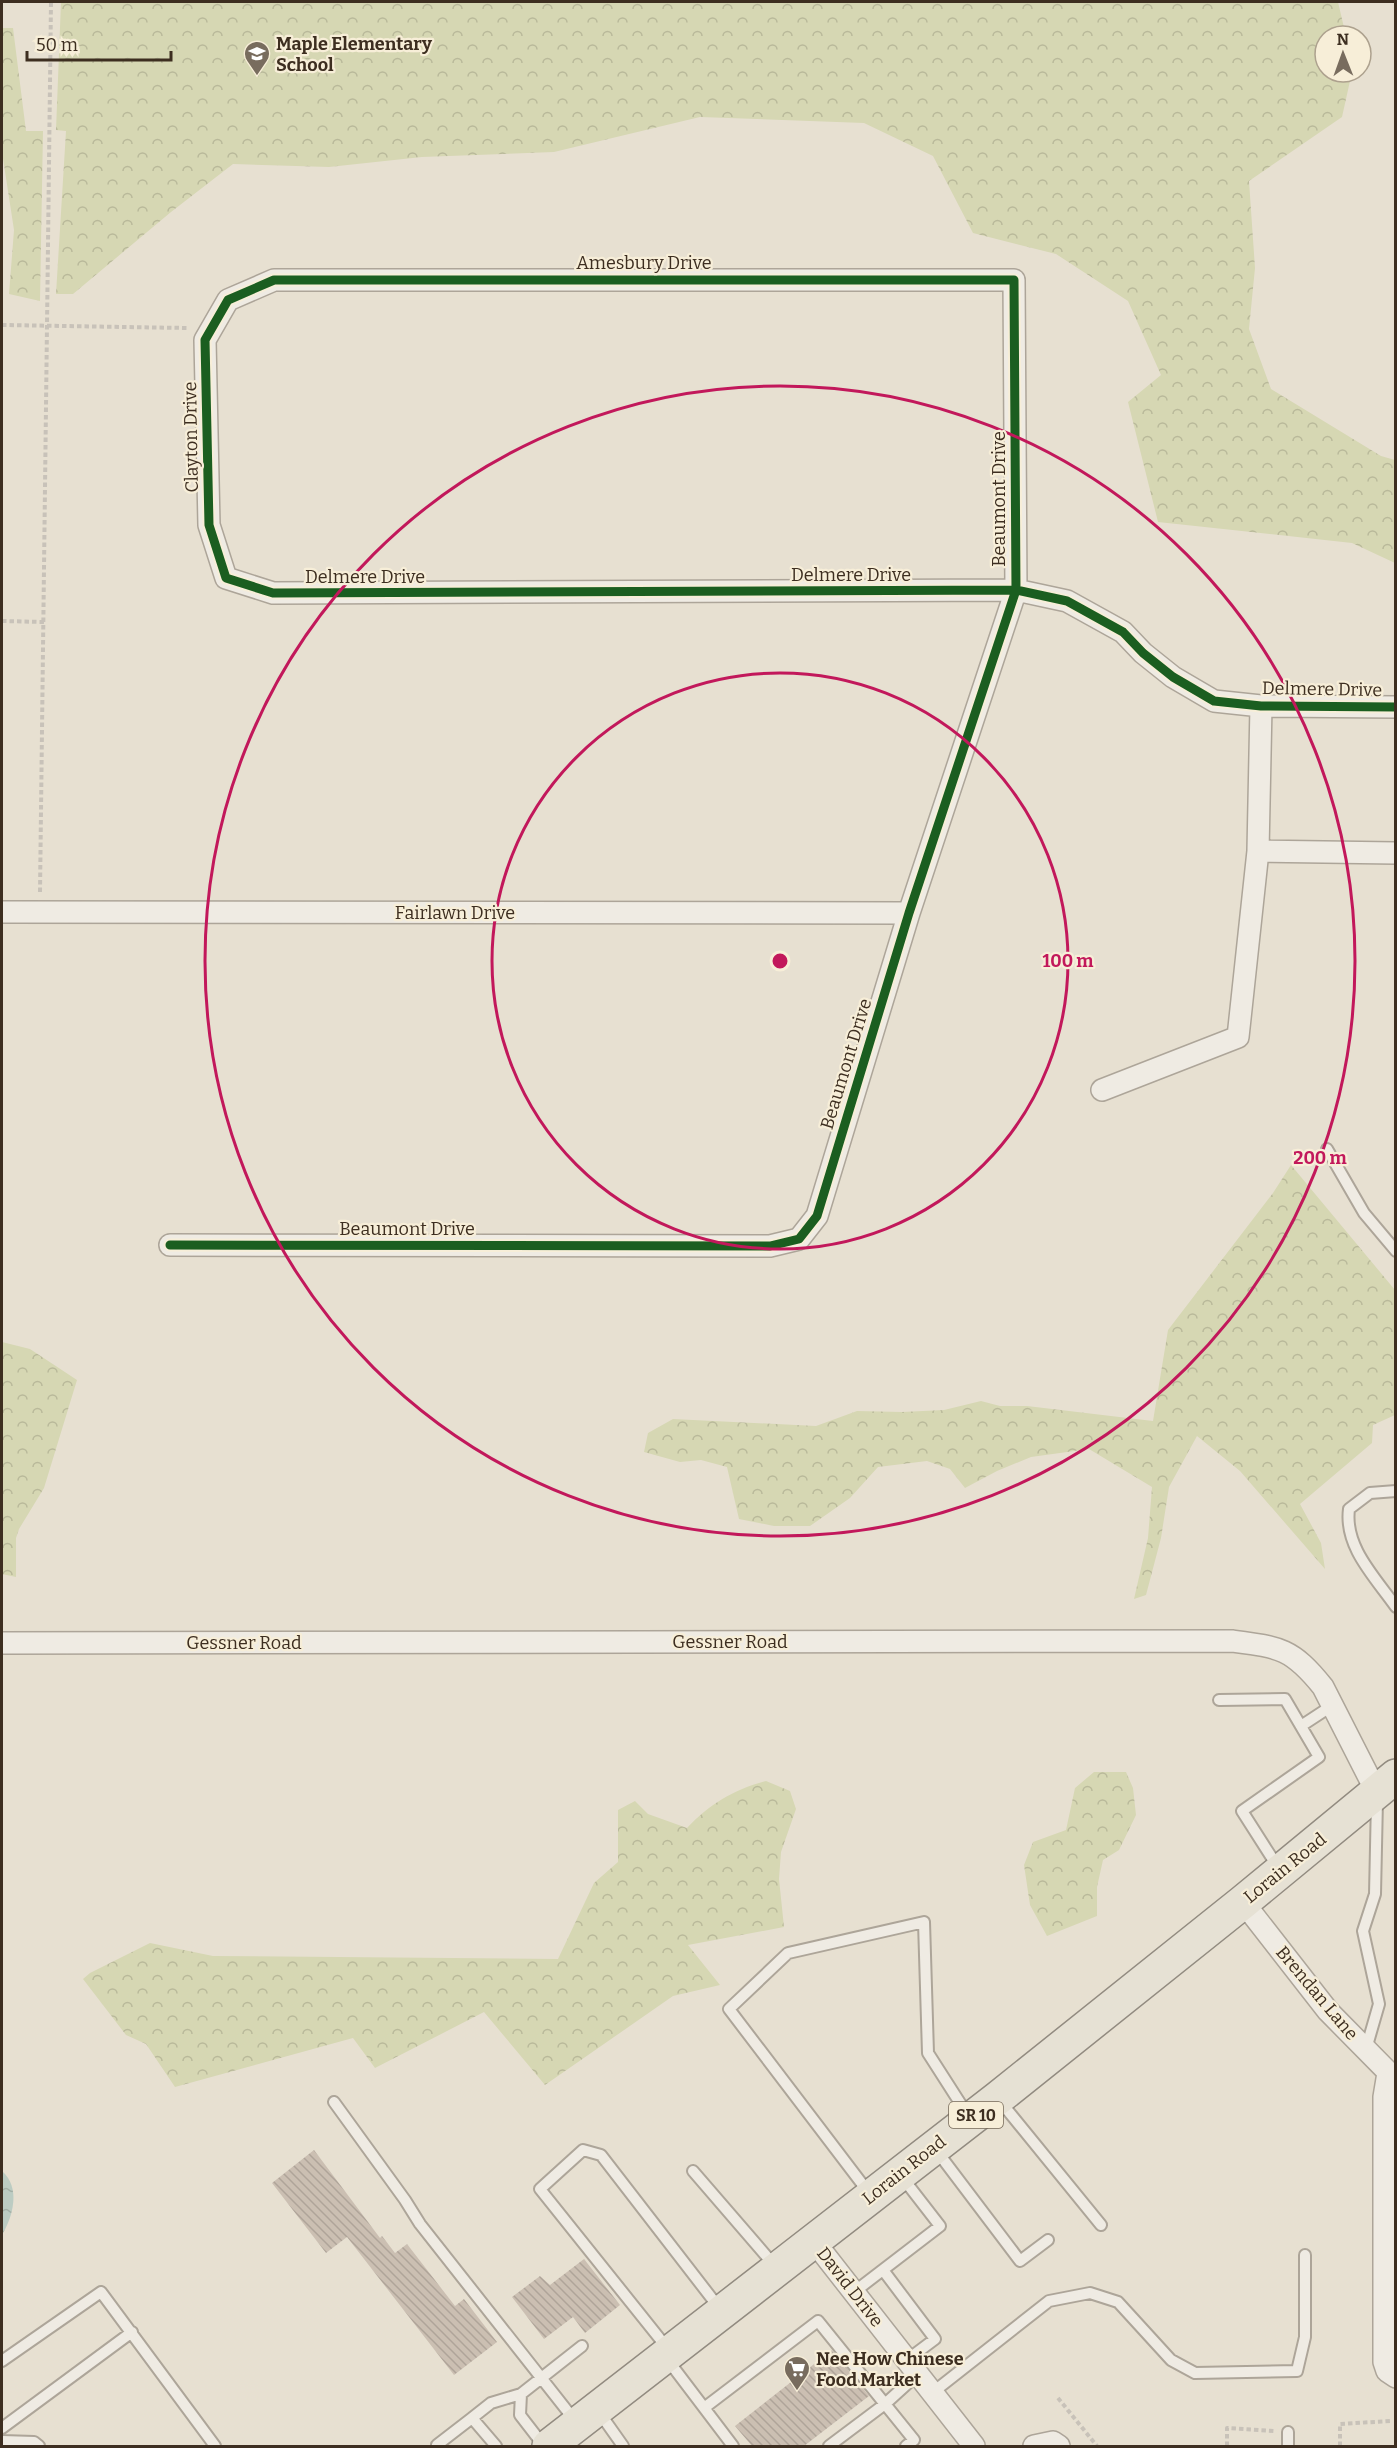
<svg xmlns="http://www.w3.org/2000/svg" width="1397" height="2448" font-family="Bitter,serif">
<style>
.forest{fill:url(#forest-crowns)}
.water{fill:url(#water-ripples)}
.building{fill:url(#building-back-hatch)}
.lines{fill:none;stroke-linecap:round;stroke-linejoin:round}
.service-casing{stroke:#ada599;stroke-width:14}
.minor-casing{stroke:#ada599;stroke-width:24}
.primary-casing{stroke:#928b80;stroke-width:36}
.path{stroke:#c8c2b9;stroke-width:4;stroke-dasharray:4.5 3;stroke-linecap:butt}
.service{stroke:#efebe3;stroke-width:10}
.minor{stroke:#efebe3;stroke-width:21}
.primary{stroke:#e6e1d4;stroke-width:33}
.cycleway-casing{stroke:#f7eed8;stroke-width:13}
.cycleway{stroke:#1b5e20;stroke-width:9}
.ring{fill:none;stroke:#c2185b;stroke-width:3}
.labels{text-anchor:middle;stroke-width:4.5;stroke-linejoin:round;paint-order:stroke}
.shield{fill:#f7eed8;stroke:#756857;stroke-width:1.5}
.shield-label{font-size:16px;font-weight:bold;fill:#3d2e20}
.poi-label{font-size:18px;font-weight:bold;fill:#3d2e20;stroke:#f7eed8;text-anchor:start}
.street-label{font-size:18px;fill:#3d2e20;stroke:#f7eed8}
.centre{fill:#c2185b;stroke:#f7eed8;stroke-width:3}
.ring-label{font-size:18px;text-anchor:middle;font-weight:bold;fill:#c2185b;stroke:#f7eed8;stroke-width:4.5;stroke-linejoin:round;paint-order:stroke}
</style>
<defs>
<pattern id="forest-crowns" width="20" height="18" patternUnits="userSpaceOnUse" patternTransform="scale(1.5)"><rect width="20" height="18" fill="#d6d7b3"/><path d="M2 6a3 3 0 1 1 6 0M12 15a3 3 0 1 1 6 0" fill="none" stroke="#b9b99a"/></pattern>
<pattern id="water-ripples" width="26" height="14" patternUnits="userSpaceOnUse" patternTransform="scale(1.5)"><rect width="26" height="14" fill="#bcccc2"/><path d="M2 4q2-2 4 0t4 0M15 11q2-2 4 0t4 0" fill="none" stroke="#a2b0a6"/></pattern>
<pattern id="building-back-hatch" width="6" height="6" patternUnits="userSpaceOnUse" patternTransform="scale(1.5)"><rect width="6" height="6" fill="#cbbfb2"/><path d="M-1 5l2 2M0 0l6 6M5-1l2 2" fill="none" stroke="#afa499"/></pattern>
</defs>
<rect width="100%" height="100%" fill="#e7e0d1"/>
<path class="forest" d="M61 2H1338L1346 36H1325V72H1352L1342 117 1249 181 1255 268 1249 329 1271 389 1381 456 1395 460V563L1352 543 1158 522 1128 402 1161 375 1128 301 1056 254 973 233 933 156 864 123 700 117 554 152 422 157 329 167 233 164 171 212 73 294H56L66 131 56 130Z
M2 28H13L26 131H43L40 301 9 294 14 230 2 152Z
M1291 1165 1395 1290V1415L1373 1425 1372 1443 1300 1504 1321 1543 1325 1569 1240 1471 1197 1436 1169 1487 1161 1538 1146 1595 1134 1599 1148 1538 1152 1487 1089 1449 1031 1457 997 1471 965 1488 950 1469 927 1461 878 1467 850 1498 810 1526H774L739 1519 727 1467 701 1460 680 1462 644 1452 648 1433 673 1419 816 1426 857 1411 902 1412 944 1410 981 1401 1000 1406H1027L1153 1421 1168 1330 1273 1193Z
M2 1342 30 1349 77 1380 44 1488 19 1529 16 1538V1577L2 1574Z
M1094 1772H1126L1133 1788 1136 1815 1119 1850 1103 1860 1097 1887V1916L1047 1936 1030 1905 1024 1865 1033 1842 1066 1830 1075 1788Z
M766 1781 790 1791 796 1809 781 1852 779 1879 784 1927 688 1945 720 1985 673 1996 545 2085 484 2012 375 2068 353 2038 175 2087 146 2044 126 2035 83 1979 90 1973 150 1943 213 1956 558 1959 594 1883 618 1862V1810L635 1801 648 1814 687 1828C710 1804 733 1790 766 1781Z"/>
<path class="water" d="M2 2171C21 2188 13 2216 2 2235Z"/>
<path class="building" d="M314 2150 380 2238 382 2236 395 2253 407 2244 455 2306 464 2299 497 2342 454 2375 347 2237 326 2253 272 2183Z
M584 2259 620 2305 585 2333 573 2317 544 2339 512 2297 540 2276 550 2285Z
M832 2350 869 2396 804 2446H752L735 2426Z"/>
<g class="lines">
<defs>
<path id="service" d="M1327 1149 1364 1213 1396 1251
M1396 1491 1370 1493 1349 1509C1344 1547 1375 1577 1396 1607
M1219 1700 1285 1699 1319 1757 1242 1811 1279 1869
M1301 1726 1333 1705
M1366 2049 1379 2004 1363 1931 1375 1894 1377 1800
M1000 2101 1101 2225
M334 2102 405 2200 420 2224 576 2422
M936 2150 1020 2261 1048 2240
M693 2171 775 2266
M869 2193 729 2009 788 1953 924 1922 928 2053 969 2117
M883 2270 935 2339 907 2360
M854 2292 940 2226 902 2177
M668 2349 540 2189 583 2150 601 2155 720 2309
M667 2359 733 2446
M2 2361 101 2292 215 2446
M932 2393 1049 2301 1090 2293 1118 2302 1171 2360 1195 2373 1297 2371 1305 2337V2255
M704 2408 818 2321 914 2440 906 2446
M599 2412 623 2446
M472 2418 491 2403 521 2394
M2 2428 132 2332
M1288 2432V2446
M2 2441 34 2442 39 2446
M437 2445 472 2418 496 2446
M544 2446 520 2415 521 2394 582 2346
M829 2446 885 2404 918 2374"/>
<path id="minor" d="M1258 851 1396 853
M2 912 909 913
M1102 1090 1238 1037 1258 851 1261 706
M170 1245 770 1246 799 1239 817 1216 909 913 1016 590 1014 280H274L228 300 205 340 209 525 226 578 273 593 1016 590 1067 601 1123 632 1143 653 1173 677 1214 701 1261 706 1396 707
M2 1643 1232 1641C1279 1647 1292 1648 1323 1687L1377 1793
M1243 1902 1328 2011 1396 2080
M1388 2073 1384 2097V2362L1387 2371 1396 2377
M813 2240 974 2446
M1034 2446 1053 2442 1059 2446"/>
<path id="primary" d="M549 2446 998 2098 1243 1902 1396 1776"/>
</defs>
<use href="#service" class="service-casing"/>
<use href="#minor" class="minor-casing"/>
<use href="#primary" class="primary-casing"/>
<path class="path" d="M2 325 187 328
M2 621 44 622
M40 892 51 2
M1058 2398 1097 2446
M1227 2446V2428L1274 2431
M1340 2446V2424L1390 2421"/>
<use href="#service" class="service"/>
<use href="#minor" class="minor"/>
<use href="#primary" class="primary"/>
<defs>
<path id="cycleway" d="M170 1245 770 1246 799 1239 817 1216 909 913 1016 590 1014 280H274L228 300 205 340 209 525 226 578 273 593 1016 590 1067 601 1123 632 1143 653 1173 677 1214 701 1261 706 1396 707"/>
</defs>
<use href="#cycleway" class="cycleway-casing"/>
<use href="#cycleway" class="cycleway"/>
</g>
<g class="ring">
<circle cx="780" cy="961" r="288"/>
<circle cx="780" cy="961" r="575"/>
</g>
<defs>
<symbol id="school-pin" viewBox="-11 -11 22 30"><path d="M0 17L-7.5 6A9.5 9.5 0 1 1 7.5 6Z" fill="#786c5e" stroke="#f7eed8"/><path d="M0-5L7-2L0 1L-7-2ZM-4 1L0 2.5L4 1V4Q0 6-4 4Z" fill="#fff"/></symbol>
<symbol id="supermarket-pin" viewBox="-11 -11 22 30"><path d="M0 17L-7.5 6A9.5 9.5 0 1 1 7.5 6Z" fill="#786c5e" stroke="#f7eed8"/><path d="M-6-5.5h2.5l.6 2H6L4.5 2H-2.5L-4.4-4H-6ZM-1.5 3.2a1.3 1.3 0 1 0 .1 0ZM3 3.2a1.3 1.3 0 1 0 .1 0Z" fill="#fff"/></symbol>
</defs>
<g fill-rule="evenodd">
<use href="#school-pin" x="242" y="39" width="30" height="40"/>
<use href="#supermarket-pin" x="782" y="2354" width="30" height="40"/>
</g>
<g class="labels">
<rect class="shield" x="949" y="2102" width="54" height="26" rx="4.5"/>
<g class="shield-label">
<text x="976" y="2121">SR 10</text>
</g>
<g class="poi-label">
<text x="276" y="50">Maple Elementary<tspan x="276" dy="21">School</tspan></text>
<text x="816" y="2365">Nee How Chinese<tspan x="816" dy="21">Food Market</tspan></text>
</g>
<g class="street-label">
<text x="644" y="269">Amesbury Drive</text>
<text transform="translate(191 437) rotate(-91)" y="6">Clayton Drive</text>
<text transform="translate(999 499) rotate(-90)" y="6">Beaumont Drive</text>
<text x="851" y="581">Delmere Drive</text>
<text x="365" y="583">Delmere Drive</text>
<text transform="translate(1322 689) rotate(1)" y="6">Delmere Drive</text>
<text x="455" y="919">Fairlawn Drive</text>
<text transform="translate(846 1064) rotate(-73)" y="6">Beaumont Drive</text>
<text x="407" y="1235">Beaumont Drive</text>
<text x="730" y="1648">Gessner Road</text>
<text x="244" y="1649">Gessner Road</text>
<text transform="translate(1285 1868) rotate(-39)" y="6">Lorain Road</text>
<text transform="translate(1317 1993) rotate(50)" y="6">Brendan Lane</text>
<text transform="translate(904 2170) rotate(-38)" y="6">Lorain Road</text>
<text transform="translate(850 2287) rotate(52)" y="6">David Drive</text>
</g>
</g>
<circle cx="780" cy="961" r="9" class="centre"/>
<g class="ring-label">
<text x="1068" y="967">100 m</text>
<text x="1320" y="1164">200 m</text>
</g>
<rect width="1397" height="2448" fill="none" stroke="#3d2e20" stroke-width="6"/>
<g transform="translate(1343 54) rotate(359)"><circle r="28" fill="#f7eed8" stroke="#ada18e" stroke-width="1.5"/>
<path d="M0-4.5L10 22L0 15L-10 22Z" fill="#786c5e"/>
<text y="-9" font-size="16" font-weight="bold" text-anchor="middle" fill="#3d2e20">N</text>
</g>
<path d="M27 51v9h144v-9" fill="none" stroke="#3d2e20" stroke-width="3"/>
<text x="36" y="51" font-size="18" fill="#3d2e20" stroke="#f7eed8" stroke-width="4.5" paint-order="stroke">50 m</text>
</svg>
